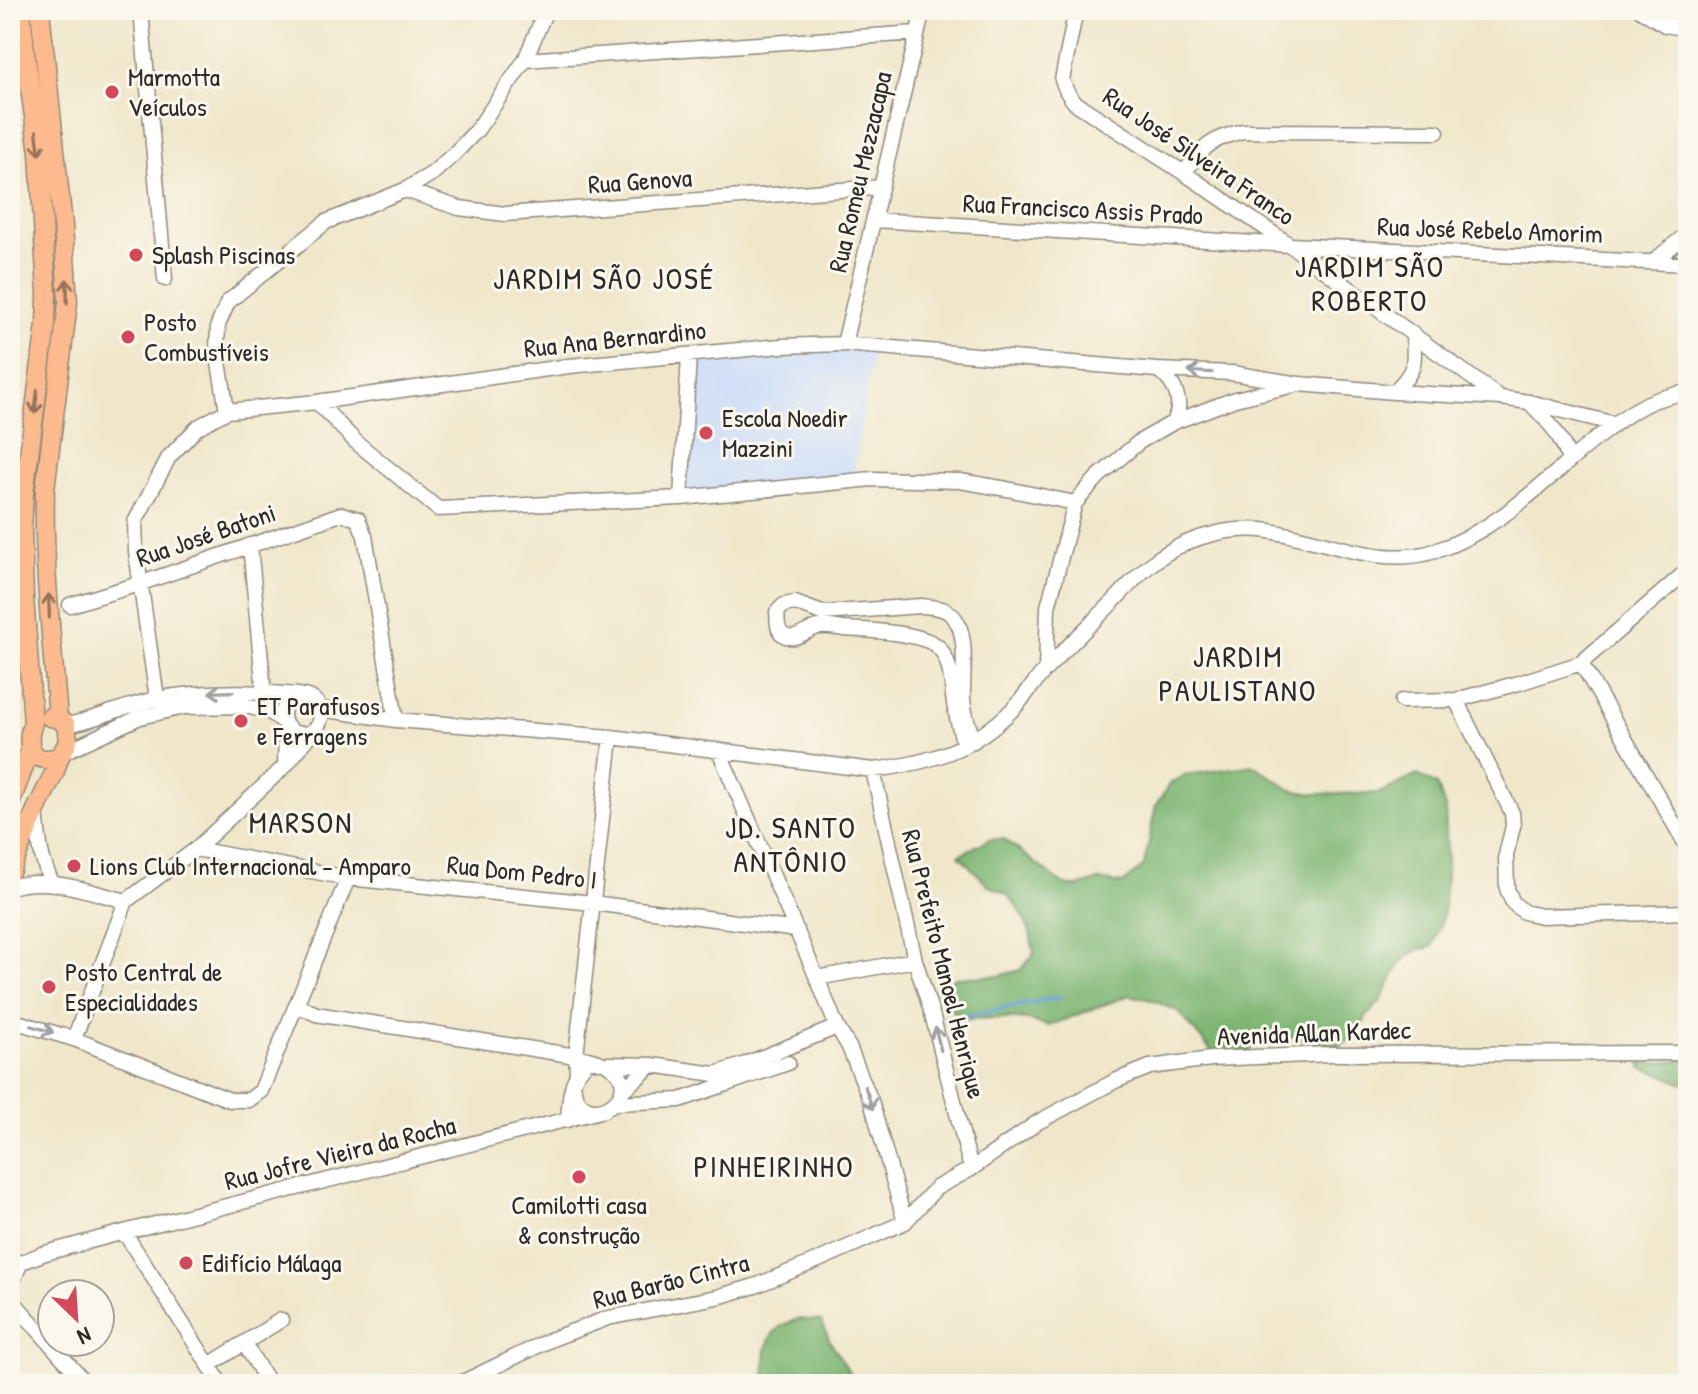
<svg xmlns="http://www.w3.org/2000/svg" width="1698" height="1394" font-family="'Patrick Hand',sans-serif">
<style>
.built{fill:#cadcf9}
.forest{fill:#7eb673;stroke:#54704f;stroke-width:2}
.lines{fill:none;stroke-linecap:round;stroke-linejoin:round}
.stream{stroke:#5f9fd2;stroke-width:4}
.minor-casing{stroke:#8e897b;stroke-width:17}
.major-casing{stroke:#8e897b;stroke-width:21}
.minor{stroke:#fff;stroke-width:14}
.major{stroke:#fcba8e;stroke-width:18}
.oneway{stroke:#94725c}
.oneway2{stroke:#a0a0a0}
.poi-dot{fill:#d1495b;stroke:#fbf7ec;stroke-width:3}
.labels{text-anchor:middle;stroke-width:6;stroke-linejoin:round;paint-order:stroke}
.poi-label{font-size:26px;fill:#2b2b2b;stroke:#fbf7ec;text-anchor:start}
.street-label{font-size:26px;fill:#2b2b2b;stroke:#fbf7ec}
.quarter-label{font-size:30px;letter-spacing:2px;fill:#2b2b2b;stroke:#fbf7ec}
</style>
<rect width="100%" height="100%" fill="#fbf7ec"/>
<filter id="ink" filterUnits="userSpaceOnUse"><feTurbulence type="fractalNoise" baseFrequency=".0125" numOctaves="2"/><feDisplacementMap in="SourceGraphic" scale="16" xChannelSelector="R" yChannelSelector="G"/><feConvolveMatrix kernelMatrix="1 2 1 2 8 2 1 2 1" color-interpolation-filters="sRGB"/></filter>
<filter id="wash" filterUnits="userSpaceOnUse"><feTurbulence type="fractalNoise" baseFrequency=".006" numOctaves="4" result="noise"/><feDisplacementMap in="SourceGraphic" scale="32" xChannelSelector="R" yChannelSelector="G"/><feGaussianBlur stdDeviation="1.8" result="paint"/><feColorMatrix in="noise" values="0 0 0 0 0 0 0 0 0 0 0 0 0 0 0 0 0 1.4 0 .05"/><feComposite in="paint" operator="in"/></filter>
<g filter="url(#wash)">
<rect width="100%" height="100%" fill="#f0e7cb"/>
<path class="built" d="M874 346 852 481 681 498 689 355Z"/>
<path class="forest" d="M1254 765 1291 790 1314 794 1380 793 1417 775 1437 785 1445 808 1447 859 1443 916 1432 947 1419 949 1401 962 1380 1002 1366 1017 1357 1037 1336 1046H1316L1296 1037 1275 1035 1255 1044 1240 1060 1218 1059 1178 1011 1151 1000 1130 995 1048 1026 1028 1020 1006 1018 964 1019 946 1006 937 986 957 977 999 976 1020 970 1034 954 1030 932 1021 912 1007 894 988 885 959 855 990 839H1004L1064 885 1079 887 1098 880 1123 884 1144 866 1156 805 1171 783 1186 775Z
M1688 1060V1084L1681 1083 1662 1074 1641 1068 1640 1064Z
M799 1319 821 1321 830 1341 853 1378 865 1384H767C764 1364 762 1341 780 1327 785 1323 794 1321 799 1319Z"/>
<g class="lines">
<path class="stream" d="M945 1020 1061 997
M10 1377 14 1384"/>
</g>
</g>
<g filter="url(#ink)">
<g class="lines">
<defs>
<path id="minor" d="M141 10 165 279
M1076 10 1062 80 1067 92 1074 102 1184 173 1290 245 1500 398
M1641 10 1665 25 1688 29
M525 60 917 33
M1184 173C1204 146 1211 139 1243 131L1437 132
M405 190 459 208 505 214 881 187
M874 220 1290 245 1688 264
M1654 261 1688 233
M844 344 923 10
M1158 370C1175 383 1184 401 1174 422
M1394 392C1416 370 1415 365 1413 335
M317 402 356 442 438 509 681 498 872 479 960 481 1007 489 1075 503
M1529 402C1547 420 1562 435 1569 460
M227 411 217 350 218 325 228 302 326 222 405 190 433 173 455 153 477 130 525 60 546 10
M681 498 689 355
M250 545 264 692
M70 605 142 583 341 514 358 519 365 536 396 720
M1581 663 1688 848
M1046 669 1048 607 1075 503 1098 477 1139 442 1174 422 1235 399 1299 384 1394 392 1501 398 1529 402 1615 424
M283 715a19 19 0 1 1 38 0a19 19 0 1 1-38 0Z
M157 699 136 552 135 522 169 457 198 427 227 411 317 402 569 366 781 346 844 344 1157 370 1232 373 1299 384
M1456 700 1512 813 1513 826 1506 855 1507 889 1513 903 1524 912 1541 916 1688 912
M1402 701 1456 700 1519 683 1581 663 1688 570
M321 709 396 720 611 737 873 770C930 763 972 750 1013 709 1026 696 1035 680 1048 667 1069 645 1091 624 1112 603 1128 586 1146 566 1165 554 1195 535 1235 526 1269 531 1324 539 1380 569 1435 551 1497 531 1544 481 1593 441 1611 427 1631 410 1653 401 1664 397 1677 394 1688 392
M66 725C97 720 125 705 156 699 204 690 251 691 299 695
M964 746C961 732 956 717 954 703 951 685 952 664 940 649 927 632 865 630 844 629 836 628 827 626 819 627 808 628 796 643 784 635 776 631 778 620 777 612L784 605 795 603 822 613 921 606C931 607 944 607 951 614 970 631 962 676 963 699 964 713 969 728 974 741
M719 751 817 978 837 1027 849 1047 871 1101 905 1222
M64 752 140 717 184 707 245 706 268 711 284 722
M285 766 286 728
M873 770 915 960 932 1014 971 1169
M36 810C39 839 39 856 52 883
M196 849 348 878 593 903 797 930
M10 887C48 875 89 892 126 901
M817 978 915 960
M297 1005 316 1014 576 1056 599 1062
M10 1020 74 1039 230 1100H249L261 1091 348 878
M74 1039 126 901 196 849 285 766 312 733
M609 1064 652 1065 715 1074 743 1065 837 1027
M577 1073 576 1056 611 737
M573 1084C574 1088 574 1093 576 1097 593 1132 650 1088 607 1064
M622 1091 652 1065
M616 1103 680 1100 788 1063
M568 1120C569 1103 570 1079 583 1067
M124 1232 221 1384
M10 1267 42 1254 124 1232 604 1110
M10 1298 86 1384
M14 1302 12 1283 21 1262
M244 1343 269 1384
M209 1365 281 1320
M459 1384 552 1339 608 1318 717 1297 755 1286 821 1259 905 1222 936 1188 971 1169 1038 1122 1115 1081 1150 1067 1211 1059 1331 1054 1688 1053"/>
<path id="major" d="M21 10 25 51 39 153 47 294 46 324 24 493 22 529 24 595 33 723C24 746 33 767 60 756
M40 10 63 225 68 302 45 490C43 566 52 642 58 718
M10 804 30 750
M10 872 36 810 55 771 60 756 66 746 68 739 66 725 58 718 50 717"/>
</defs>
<use href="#minor" class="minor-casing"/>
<use href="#major" class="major-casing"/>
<use href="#minor" class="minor"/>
<use href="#major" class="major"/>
</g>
<defs><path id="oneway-shaft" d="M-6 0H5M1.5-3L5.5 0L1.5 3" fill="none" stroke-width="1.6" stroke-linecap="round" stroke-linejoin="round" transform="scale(2)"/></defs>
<g class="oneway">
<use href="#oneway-shaft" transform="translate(38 143) rotate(83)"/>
<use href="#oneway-shaft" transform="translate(67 291) rotate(-91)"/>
<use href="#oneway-shaft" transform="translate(36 402) rotate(97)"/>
<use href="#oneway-shaft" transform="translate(49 606) rotate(-92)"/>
</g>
<g class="oneway2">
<use href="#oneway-shaft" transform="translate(1200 372) rotate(-177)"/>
<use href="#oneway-shaft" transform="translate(221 692) rotate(178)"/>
<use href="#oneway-shaft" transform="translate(42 1029) rotate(16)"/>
<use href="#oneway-shaft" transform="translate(938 1039) rotate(-104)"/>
<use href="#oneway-shaft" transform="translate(869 1098) rotate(71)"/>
</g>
</g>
<g class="poi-dot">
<circle cx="112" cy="92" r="8"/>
<circle cx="136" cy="255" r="8"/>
<circle cx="128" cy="337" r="8"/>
<circle cx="706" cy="433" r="8"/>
<circle cx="241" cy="721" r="8"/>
<circle cx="74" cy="866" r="8"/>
<circle cx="49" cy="987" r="8"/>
<circle cx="579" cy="1177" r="8"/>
<circle cx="186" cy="1263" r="8"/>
</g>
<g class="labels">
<g class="poi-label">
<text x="128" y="86">Marmotta<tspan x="128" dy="30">Veículos</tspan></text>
<text x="152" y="264">Splash Piscinas</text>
<text x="144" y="331">Posto<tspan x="144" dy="30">Combustíveis</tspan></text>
<text x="722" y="427">Escola Noedir<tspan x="722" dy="30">Mazzini</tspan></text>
<text x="257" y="715">ET Parafusos<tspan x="257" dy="30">e Ferragens</tspan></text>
<text x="90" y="875">Lions Club Internacional - Amparo</text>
<text x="65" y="981">Posto Central de<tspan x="65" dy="30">Especialidades</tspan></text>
<text x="579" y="1214" text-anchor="middle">Camilotti casa<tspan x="579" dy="30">&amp; construção</tspan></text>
<text x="202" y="1272">Edifício Málaga</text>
</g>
<g class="street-label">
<text transform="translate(1199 156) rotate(34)" y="9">Rua José Silveira Franco</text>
<text transform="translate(860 172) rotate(-77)" y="9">Rua Romeu Mezzacapa</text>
<text transform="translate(640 181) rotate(-4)" y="9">Rua Genova</text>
<text transform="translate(1083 209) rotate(3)" y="9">Rua Francisco Assis Prado</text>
<text transform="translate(1490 230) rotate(2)" y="9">Rua José Rebelo Amorim</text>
<text transform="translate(615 339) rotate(-6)" y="9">Rua Ana Bernardino</text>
<text transform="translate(206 535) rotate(-19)" y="9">Rua José Batoni</text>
<text transform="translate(522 872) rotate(6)" y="9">Rua Dom Pedro I</text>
<text transform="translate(944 964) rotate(76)" y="9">Rua Prefeito Manoel Henrique</text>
<text transform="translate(1314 1033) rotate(-2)" y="9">Avenida Allan Kardec</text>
<text transform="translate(340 1153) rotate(-14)" y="9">Rua Jofre Vieira da Rocha</text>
<text transform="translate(671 1281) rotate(-14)" y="9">Rua Barão Cintra</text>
</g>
<g class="quarter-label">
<text x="1370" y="277">JARDIM SÃO<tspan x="1370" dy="34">ROBERTO</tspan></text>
<text x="604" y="289">JARDIM SÃO JOSÉ</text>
<text x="1238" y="667">JARDIM<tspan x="1238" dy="34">PAULISTANO</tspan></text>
<text x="301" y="833">MARSON</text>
<text x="791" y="838">JD. SANTO<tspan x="791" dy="34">ANTÔNIO</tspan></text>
<text x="774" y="1177">PINHEIRINHO</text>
</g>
</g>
<rect width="1698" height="1394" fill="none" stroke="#fbf7ec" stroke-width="40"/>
<g transform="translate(76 1318) rotate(155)"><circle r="38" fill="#fbf7ec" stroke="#a8a59f" stroke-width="2"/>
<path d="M0-6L14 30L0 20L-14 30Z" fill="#d1495b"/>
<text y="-12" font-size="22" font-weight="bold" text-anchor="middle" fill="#2b2b2b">N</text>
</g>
</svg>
